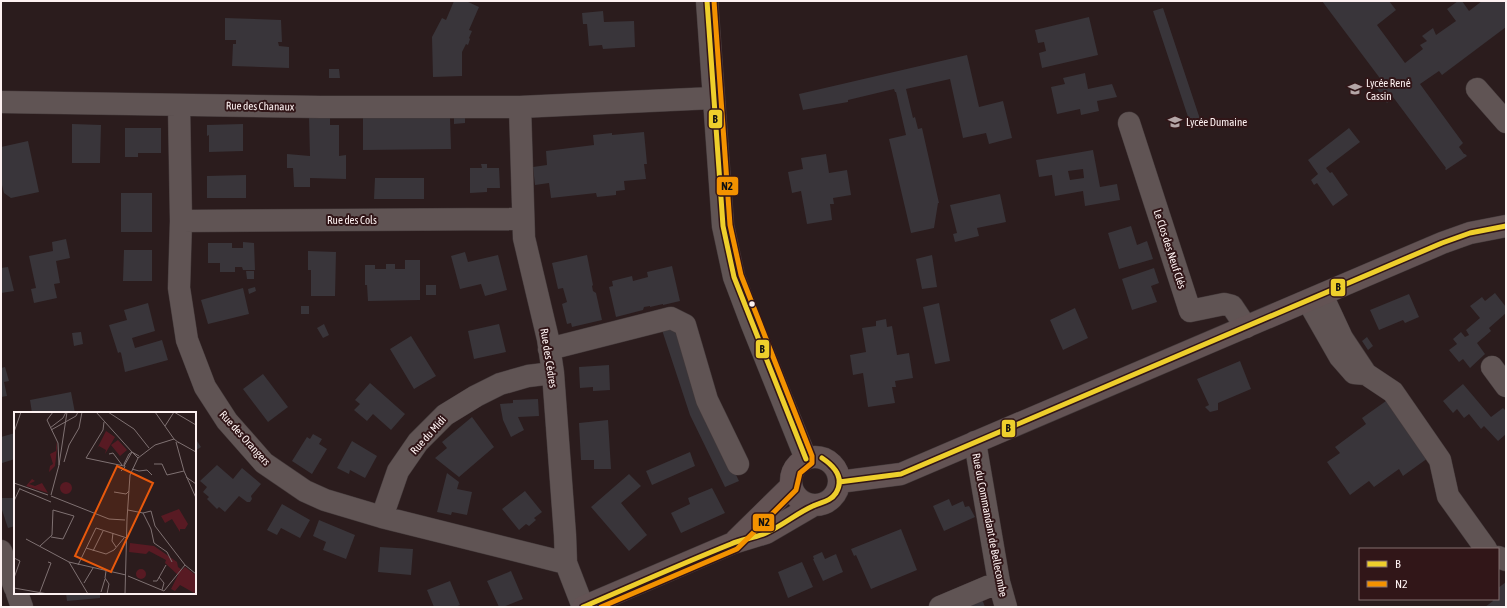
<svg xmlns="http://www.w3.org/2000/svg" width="1507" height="608" font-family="'Asap Condensed',sans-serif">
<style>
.building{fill:#39353a;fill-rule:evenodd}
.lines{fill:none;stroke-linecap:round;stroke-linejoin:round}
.minor-casing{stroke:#443a3b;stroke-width:23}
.major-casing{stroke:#443a3b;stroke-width:23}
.minor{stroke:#605454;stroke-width:22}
.major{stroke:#635354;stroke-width:22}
.bus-1-casing{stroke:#311618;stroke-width:8}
.bus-2-casing{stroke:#311618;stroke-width:8}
.bus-1{stroke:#eecf2c;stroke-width:5}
.bus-2{stroke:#f39200;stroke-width:5}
.bus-dot{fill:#fdf1f1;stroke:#311618;stroke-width:1.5}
.labels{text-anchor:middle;stroke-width:4;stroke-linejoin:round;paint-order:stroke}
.poi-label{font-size:11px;fill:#fdf1f1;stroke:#311618;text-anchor:start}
.street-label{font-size:11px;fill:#fdf1f1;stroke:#311618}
.inset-road{fill:none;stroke:#7f7172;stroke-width:1}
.view{fill:#e8590c;fill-opacity:0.15;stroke:#e8590c;stroke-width:2}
.inset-edge{fill:none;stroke:#fdf1f1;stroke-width:2}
.line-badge{stroke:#311618;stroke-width:1.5}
.pale-badge-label{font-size:11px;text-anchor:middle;font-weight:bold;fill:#111}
</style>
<rect width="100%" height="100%" fill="#2b1c1d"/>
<path class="building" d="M454 1H466L479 7 469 30 472 31 469 38 470 39 468 45 466 44 462 52V76L433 77 432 37 442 18 446 20Z
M1322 1H1389L1396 10 1377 25 1405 63 1423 49 1420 45 1427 41 1422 36 1433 28 1436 35 1456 21 1447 9 1458 1H1462L1469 11 1482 1H1506V27L1442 75 1439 71 1420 84 1463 143 1459 147 1464 154H1465L1467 156 1446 170 1445 169 1446 168 1393 97 1387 103 1377 89 1378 88 1379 89 1385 85Z
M1163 8 1201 122 1191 126 1153 11Z
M603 11 604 22 634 21 635 47 603 49 602 45 589 46 587 24H583L582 13Z
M1089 17 1098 55 1042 68 1039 53 1046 51 1044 42 1038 43 1035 30Z
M225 18 281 20 282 42H278L279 46 289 47V68L232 66 233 44H236V40H225Z
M967 55 979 107 1003 101 1012 138 989 144 986 133 963 138 950 79 906 89 913 118 915 117 918 129 922 128 939 203H938L934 228 911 233 889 139 906 135 896 92H895L894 89 848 100V102L803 110 799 94Z
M329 69H339L340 78H329Z
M1085 73 1088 89 1112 84 1117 97 1097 101 1099 111 1081 115 1080 109 1057 114 1051 87 1065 84 1063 78Z
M309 117H330V125H339V156L346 155V179L310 178V187H294L293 168H287V154L310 156Z
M363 117H450L451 149 363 150Z
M454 117H465V123L454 124Z
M72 124 101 125 100 163H72Z
M243 124V151L209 152V135L207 136V125Z
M125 128H161V153H138V157H125Z
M1349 128 1360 142 1326 168 1330 173 1332 172 1348 195 1333 206 1317 183 1314 185 1311 180 1318 174 1308 160Z
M644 132 647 164H644L646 179 624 181 625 190 616 191V195L597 197 596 193 551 198 549 183 535 185 533 167 547 165 546 151 594 145 593 135 612 133V135Z
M28 141 39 192 11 198 4 193 1 181V147Z
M1093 150 1100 187 1117 184 1120 200 1085 206 1083 191 1055 196 1052 175 1039 177 1036 160ZM1083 169 1084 178 1070 180 1068 171Z
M826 154 829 173 847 170 851 195 833 198 834 204H830L832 220 807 224 801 191 792 193 788 172 803 169 801 158Z
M481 164H487V168H499L500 188H487V192L470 193V168H482Z
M246 175V198H207V176Z
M375 178H424V199H374Z
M121 193H152V232H121Z
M1000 194 1006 222 977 228 979 236 955 242 953 234 957 233 950 205Z
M1131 226 1137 245 1147 241 1153 259 1119 269 1108 233Z
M66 239 70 258 56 261 60 283 54 284 57 298 34 303 31 289 36 288 29 256 53 251 52 242Z
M243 242 254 243 255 270H243L242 267H235V272H220V263H208V243H232V248H243Z
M124 250H152V281H123Z
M308 251 336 252 335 296H311V270H308Z
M465 252 468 262 498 255 507 290 485 296 481 284 460 289 451 256Z
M587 255 593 285 592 286 593 291 596 293 602 320 572 327 571 323 567 324 562 304 567 302 563 288 558 289 552 263Z
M932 255 937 287 922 289 916 259Z
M405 260H420V300L368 301 367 285H365V265H375V269H386V264H395V269H405Z
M672 266 680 301 663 305V304L650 307V306L644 307 643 310 616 317 609 287 613 286 612 281 632 276 633 281 648 277 647 272Z
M8 267 14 291 1 293V268Z
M1154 268 1159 283 1151 286 1157 302 1132 310 1122 279Z
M246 271H254V279H247Z
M426 285H436V295H426Z
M255 287 256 291 249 294 248 289Z
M243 288 249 314 208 324 201 300Z
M1495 293 1506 307V313L1489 328 1491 331 1477 343 1485 354 1470 368 1463 359 1459 362 1449 350 1457 344 1453 339 1461 332 1465 337 1469 335 1466 330 1480 318 1470 306 1482 297 1485 301Z
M1409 294 1419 317 1405 323 1403 320 1379 330 1370 310Z
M148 303 155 331 132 338 135 348 162 340 168 360 125 372 121 353 120 352 118 353 109 325 127 320 124 310Z
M939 303 950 361 935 364 923 307Z
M301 306H309V314H301Z
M1075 308 1088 338 1063 350 1050 320Z
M886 319 887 327 892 326 897 355 909 353 913 378 895 381 896 387H892L895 403 868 407 863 373 853 375 850 355 866 352 862 328 876 326V321Z
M324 324 329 335 323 338 317 328Z
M499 324 506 352 474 359 468 331Z
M677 325 704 409 739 481 725 487 690 415 662 330Z
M81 332 83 344 74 346 72 333Z
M411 336 436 376 414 389 390 349Z
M1367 337 1373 346 1368 350 1362 341Z
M1240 361 1251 389 1218 403V410L1210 412 1205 407 1209 405 1197 379Z
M609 365 610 390 593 391V387L580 388 579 367Z
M5 367 9 381 4 382 7 396 1 397V368Z
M263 374 288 407 268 422 243 389Z
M370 383 405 414 391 430 373 414 367 421 354 410 360 404 355 400Z
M1463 384 1491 417 1503 408 1506 411V434L1498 441 1484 426 1481 429 1469 414 1464 418 1457 409 1453 413 1443 401Z
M71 392 75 413H32L30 400Z
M538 399 539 416 518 417 524 430 511 437 503 420 500 404 513 403V400Z
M1386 401 1428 458 1403 476 1399 469 1374 487 1369 481 1350 495 1327 462 1340 453 1335 447 1366 424 1362 418Z
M472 417 494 447 459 477 435 458 447 448 442 442Z
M608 420 611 469H594V460H581L579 423Z
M15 433V459L2 463 1 437Z
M313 434 322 439 319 444 327 449 312 474 292 461 307 437 310 439Z
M195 438 201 447 195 451Z
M352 441 377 456 365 478 350 470 349 474 337 468Z
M690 452 695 466 652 485 646 471Z
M217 465 233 479 242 468 261 484 251 496 252 499 250 502H247L239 496 225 512 219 507 217 509 207 499 209 497 203 492 207 487 200 481Z
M447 473 459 482 457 489 472 492 467 515 452 512 451 515 437 512Z
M629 474 641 486 621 503 647 535 629 551 591 507Z
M712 488 725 513 681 533 671 513 690 504 688 498Z
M525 491 542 512 534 518 536 520 529 526 526 524 519 530 502 509Z
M1 498H15V526L8 528 1 507Z
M949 499 952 506 963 501 965 507 969 506 975 517 944 531 933 506Z
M282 504 310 520 300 538 281 528 277 535 267 530Z
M319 520 355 535 346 559 323 550 326 542 313 536Z
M901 529 917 570 871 589 856 555 854 556 851 549Z
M380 547 413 549 411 575 378 572Z
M822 552 825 559 836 554 843 572 823 581 813 559H814L813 556Z
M802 562 813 587 788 598 778 572Z
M511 571 523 599 503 607H499L487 581Z
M450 581 460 605 455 607H434L427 590Z
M1506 582V607H1485L1493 601 1492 599H1498V588Z
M66 593H100V598L67 601Z
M982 599 985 607H964Z"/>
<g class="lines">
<defs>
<path id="minor" d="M707 1 723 226 734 277 751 322 806 459
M1477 89 1506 122
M1 102 321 107H520L713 98
M179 105 181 221 179 288 187 340 205 387 227 421 264 463 305 491 325 500 382 517 566 563
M520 107 524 238 548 339 553 373 565 535 566 563 583 607
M1129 123 1190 311 1224 304 1232 306 1246 327
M181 221 523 219
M1308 301 1340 357 1354 373 1366 374 1342 338 1322 295
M549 349 671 318 685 325 707 400 738 464
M1492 367 1506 386
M1366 374 1393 392 1440 460 1448 496 1486 549
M975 442 999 582 1006 607
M382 517 398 471 418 442 445 415 476 396 500 384 528 376 553 373
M1 551 15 588
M1498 557 1506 560
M17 593 22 607
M940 607 999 582"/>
<path id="major" d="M791 481a24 24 0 1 1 48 0a24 24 0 1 1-48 0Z
M839 482 901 474 1442 243 1470 233 1506 226
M736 540 791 486
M583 607 733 543 766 533 814 505"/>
</defs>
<use href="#minor" class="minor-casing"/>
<use href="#major" class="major-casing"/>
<use href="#minor" class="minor"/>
<use href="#major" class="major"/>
<defs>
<path id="bus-1" d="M707 1 723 226 734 277 806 459
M839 482 901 474 1442 243 1470 233 1506 226
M583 607C632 586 681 564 731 544 742 539 755 538 766 533 782 526 797 513 813 506 821 502 830 502 836 493 845 478 834 466 822 458"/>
<path id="bus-2" d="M601 607 737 549 796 490 800 473 812 463V456L741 275 730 225 714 1"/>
</defs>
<use href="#bus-1" class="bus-1-casing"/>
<use href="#bus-2" class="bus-2-casing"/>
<use href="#bus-1" class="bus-1"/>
<use href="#bus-2" class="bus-2"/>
</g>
<defs>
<symbol id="school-bare" viewBox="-9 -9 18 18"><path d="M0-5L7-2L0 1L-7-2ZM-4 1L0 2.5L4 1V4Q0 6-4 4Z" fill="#b4a6a7" stroke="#311618" stroke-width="2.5" paint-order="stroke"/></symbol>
</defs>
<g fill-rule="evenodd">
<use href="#school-bare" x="1345" y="79" width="20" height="20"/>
<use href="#school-bare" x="1165" y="112" width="20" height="20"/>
</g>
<circle class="bus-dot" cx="752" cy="304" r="3.5"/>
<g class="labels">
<g class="poi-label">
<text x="1366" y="87">Lycée René<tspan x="1366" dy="13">Cassin</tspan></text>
<text x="1186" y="126">Lycée Dumaine</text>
</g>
<g class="street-label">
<text transform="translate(260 106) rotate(1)" y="4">Rue des Chanaux</text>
<text x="352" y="224">Rue des Cols</text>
<text transform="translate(1170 249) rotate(72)" y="4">Le Clos des Neuf Clés</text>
<text transform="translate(549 358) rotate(81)" y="4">Rue des Cèdres</text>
<text transform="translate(428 435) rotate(-48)" y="4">Rue du Midi</text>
<text transform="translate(245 438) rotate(48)" y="4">Rue des Orangers</text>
<text transform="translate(990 525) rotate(79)" y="4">Rue du Commandant de Bellecombe</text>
</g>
</g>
<g transform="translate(14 412)">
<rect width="182" height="182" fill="#2b1c1d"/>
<path d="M92 19 101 25 91 42 92 38 85 34 83 37ZM104 28 113 38 106 44 97 33ZM42 29 43 36 41 54 35 60 36 54 39 52 36 42 42 39ZM18 67 21 69 15 72 21 74 28 71 34 81 12 74ZM46 76a6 6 0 1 1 12 0a6 6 0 1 1-12 0ZM165 97 174 112 171 117H166V120L158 107 151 111 147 104ZM116 131 140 134 163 150 164 155 168 158 171 155 179 161 182 163V182L166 173 161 179 157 177 164 163 151 151 152 148 135 139 132 142 115 140ZM122 162a5 5 0 1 1 10 0a5 5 0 1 1-10 0Z" fill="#581a23"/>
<path class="inset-road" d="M82 0 118 40M94 0 120 17 135 36M141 0 160 27M160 0 182 13M90 10 89 18 72 46 110 54M151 14 160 0M36 16 49 6 52 0M37 18 62 4 64 0M0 20 7 0M162 30 170 59 182 86M164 30 182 40M95 42 99 41 108 53M124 46 118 40 125 44M50 50 55 33 65 16 68 0M140 52H148L153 63 170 59M45 53 53 0M110 54 118 40M118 57 125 59 133 58 138 63M107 59 111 55 110 52 115 42 118 40M172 65 182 72M0 71 34 83M6 77 37 90M100 80 112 82 115 79M37 83 45 53 44 31 33 8 39 0M37 84 95 107 111 108M0 89 6 76M114 98 129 101 137 117M129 101 137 99 141 114 171 153 182 162M113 107 116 63 124 46 141 33 160 27 165 31M137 117 140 131 153 140 158 150M99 121 98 129 102 135M12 127 55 150 112 163M26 134 38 123 39 98 60 104 49 127 37 125M72 136 92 142 100 138 110 126M79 139 89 119M0 146 6 149 0 166M55 150 74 182M64 153 82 116 113 126M92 159 91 166 95 172 93 182M114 164 150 179M145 165 150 171 148 178M139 169H143L152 153M70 171 79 156M0 176 34 182M150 179 171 153M26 180 37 151 34 150M87 180 91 167M111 182 113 107"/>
<path class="view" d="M103 54 139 71 97 160 61 144Z"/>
<rect width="182" height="182" class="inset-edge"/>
</g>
<g class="line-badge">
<rect x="708" y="109" width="15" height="20" rx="4" fill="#eecf2c"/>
<rect x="716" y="176" width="23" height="20" rx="4" fill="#f39200"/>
<rect x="1330" y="278" width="16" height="19" rx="4" fill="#eecf2c"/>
<rect x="755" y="339" width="15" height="20" rx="4" fill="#eecf2c"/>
<rect x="1001" y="419" width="15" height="19" rx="4" fill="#eecf2c"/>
<rect x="752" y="513" width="23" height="19" rx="4" fill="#f39200"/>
</g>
<g class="pale-badge-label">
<text x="715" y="123">B</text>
<text x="727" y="190">N2</text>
<text x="1338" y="291">B</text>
<text x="762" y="353">B</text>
<text x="1008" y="432">B</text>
<text x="764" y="526">N2</text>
</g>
<rect width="1507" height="608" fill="none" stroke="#fdf1f1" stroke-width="4"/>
<rect x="1359" y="548" width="140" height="52" fill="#311618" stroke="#836e6f"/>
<rect x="1367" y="561" width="20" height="6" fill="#eecf2c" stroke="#836e6f"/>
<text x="1395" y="568" font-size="12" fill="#fdf1f1">B</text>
<rect x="1367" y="581" width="20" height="6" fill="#f39200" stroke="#836e6f"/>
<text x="1395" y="588" font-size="12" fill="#fdf1f1">N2</text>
</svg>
